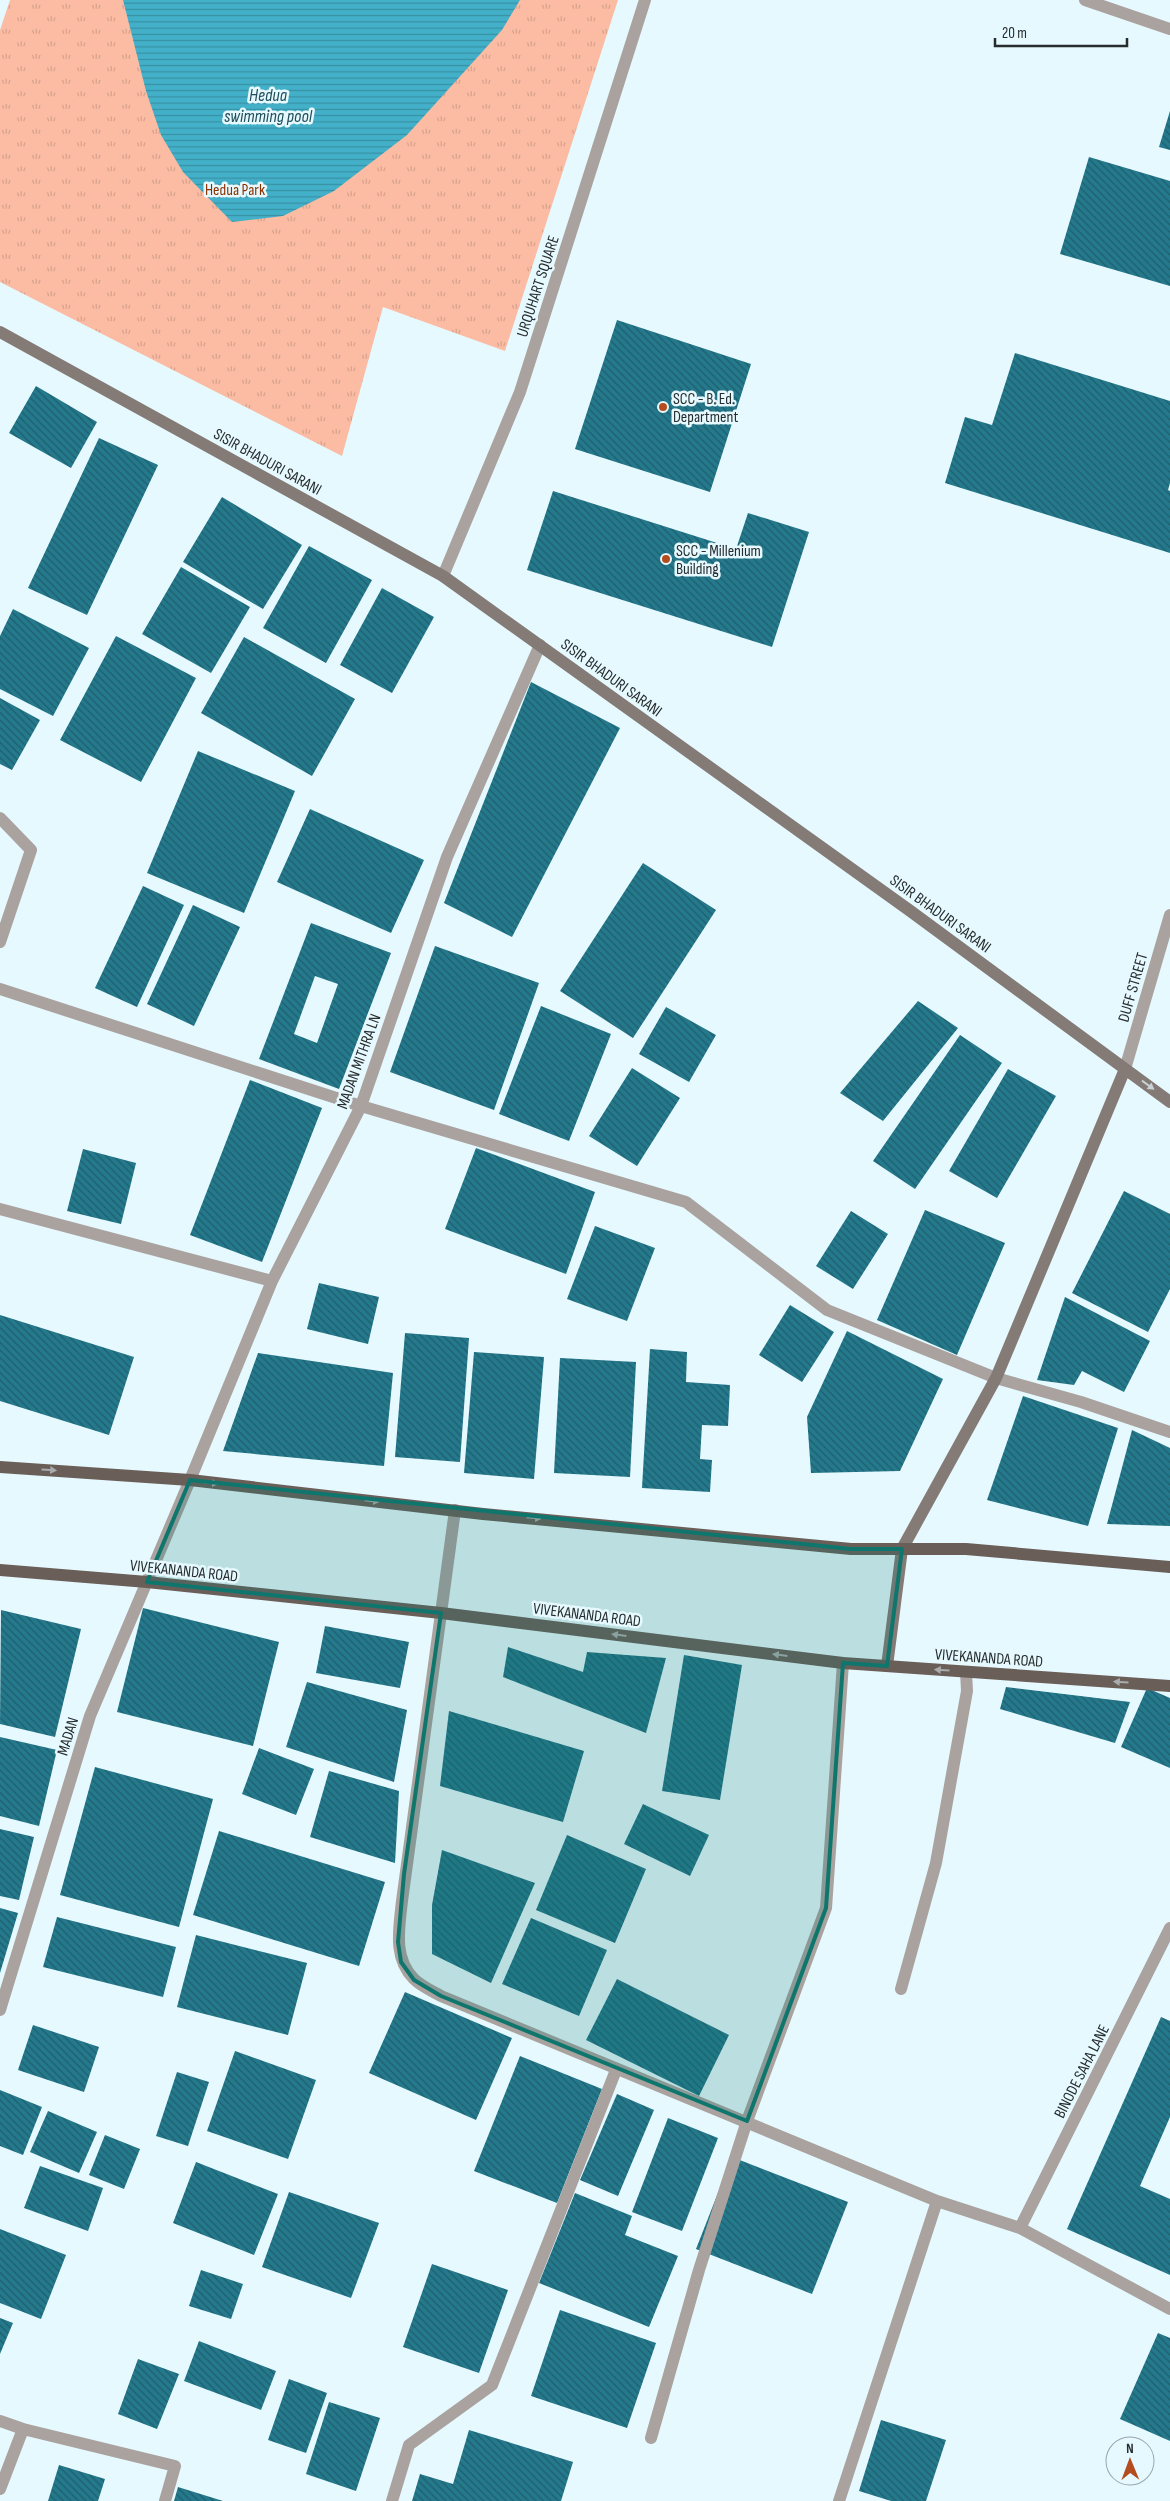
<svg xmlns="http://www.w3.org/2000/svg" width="1170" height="2501" font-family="'Sofia Sans Condensed',sans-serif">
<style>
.park{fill:url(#park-tufts)}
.water{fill:url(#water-rules)}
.building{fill:url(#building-back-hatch);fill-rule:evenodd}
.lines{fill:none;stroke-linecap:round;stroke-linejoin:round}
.lane{stroke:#a9a29f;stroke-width:12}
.street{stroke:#a9a29f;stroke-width:12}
.secondary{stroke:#847a76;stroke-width:12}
.primary{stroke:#6a5e59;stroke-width:12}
.oneway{fill:#c9d3d5}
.oneway2{fill:#a8acac}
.marked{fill:#0f766e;fill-opacity:0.2;stroke:#0f766e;stroke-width:4;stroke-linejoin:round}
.poi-dot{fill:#b34d20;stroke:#e6f9fe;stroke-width:2}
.labels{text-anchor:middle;stroke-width:5;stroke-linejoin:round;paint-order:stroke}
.park-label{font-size:16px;fill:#8b3100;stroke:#e6f9fe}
.street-label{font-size:16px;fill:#272d2f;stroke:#e6f9fe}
.poi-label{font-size:16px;fill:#272d2f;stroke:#e6f9fe;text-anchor:start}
.water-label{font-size:18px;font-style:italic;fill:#1f4d59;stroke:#e6f9fe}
</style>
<defs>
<pattern id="park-tufts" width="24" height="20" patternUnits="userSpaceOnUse" patternTransform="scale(1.25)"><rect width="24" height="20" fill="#fcbca3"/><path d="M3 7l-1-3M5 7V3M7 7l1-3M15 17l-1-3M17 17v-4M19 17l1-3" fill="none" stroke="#d8a28d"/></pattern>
<pattern id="water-rules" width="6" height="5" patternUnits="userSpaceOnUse" patternTransform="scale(1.25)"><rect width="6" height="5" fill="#43b0c9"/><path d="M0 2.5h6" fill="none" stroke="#3890a4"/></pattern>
<pattern id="building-back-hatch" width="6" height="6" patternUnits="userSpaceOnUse" patternTransform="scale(1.25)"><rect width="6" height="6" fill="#24798c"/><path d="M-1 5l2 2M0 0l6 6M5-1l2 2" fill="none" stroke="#1e5e6c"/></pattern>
</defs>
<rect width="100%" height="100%" fill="#e6f9fe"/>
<path class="park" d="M10 0H618L505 351 383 307 342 456 0 282V30Z"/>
<path class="water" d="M123 0H520L502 30 407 135 334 191 283 216 232 222 183 172 161 135 146 91Z"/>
<path class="building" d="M1170 111V150L1159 147Z
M1089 157 1170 181V286L1060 254Z
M617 320 751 364 710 492 575 449Z
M1015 353 1170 401V483L1168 490 1170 491V553L945 483 965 417 992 425Z
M36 386 97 422 71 468 9 433Z
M99 438 158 465 87 615 28 588Z
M553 491 736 549 748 513 809 532 772 647 527 570Z
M222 497 302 545 263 609 183 562Z
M309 546 372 580 326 663 263 628Z
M181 567 250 607 211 673 142 634Z
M382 588 434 617 392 693 340 665Z
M13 609 89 648 53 716 0 689V636Z
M116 636 196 678 141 782 60 740Z
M244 637 355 699 312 776 201 713Z
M531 682 620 728 512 937 444 903Z
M0 698 40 720 12 770 0 764Z
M198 751 295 791 244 913 147 873Z
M310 809 424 860 391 933 277 882Z
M643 863 716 910 633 1038 560 991Z
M143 886 184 905 137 1007 95 988Z
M193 905 240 927 194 1026 147 1004Z
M311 923 391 953 339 1089 259 1059ZM315 976 338 984 317 1043 294 1034Z
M435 946 539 983 494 1110 390 1072Z
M918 1001 958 1028 883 1121 840 1093Z
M541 1006 611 1034 569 1141 499 1114Z
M666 1007 716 1035 689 1082 639 1054Z
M960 1035 1002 1063 915 1189 873 1161Z
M632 1068 680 1098 637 1166 589 1136Z
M1008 1069 1056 1096 997 1198 949 1171Z
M250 1080 322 1108 262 1262 190 1235Z
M476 1148 595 1192 566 1274 445 1229Z
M83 1149 136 1163 121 1224 67 1211Z
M1124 1191 1170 1214V1289L1148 1332 1072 1293Z
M925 1210 1005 1243 957 1355 877 1320Z
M851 1211 888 1234 853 1289 816 1266Z
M595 1226 655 1248 627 1321 567 1299Z
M319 1283 379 1297 368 1344 307 1329Z
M1065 1297 1150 1341 1124 1392 1082 1371 1074 1385 1037 1380Z
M790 1305 834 1332 802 1382 759 1355Z
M0 1315 134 1357 109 1435 0 1401Z
M847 1331 943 1379 900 1471 811 1473 807 1417Z
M405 1333 469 1338 460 1462 395 1457Z
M650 1349 687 1352 686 1382 730 1385 728 1426 702 1425 700 1459 712 1460 710 1492 642 1488Z
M474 1352 544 1357 534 1479 464 1473Z
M258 1353 393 1373 384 1466 223 1451Z
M560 1358 636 1362 630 1477 554 1473Z
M1023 1396 1118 1428 1088 1526 987 1500Z
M1132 1430 1170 1448V1526L1107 1524Z
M143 1608 279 1642 253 1746 117 1712Z
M1 1610 81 1629 55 1737 0 1724Z
M325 1626 409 1642 400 1688 316 1673Z
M508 1647 583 1672 587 1652 666 1658 646 1733 503 1677Z
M684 1655 742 1665 720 1800 662 1791Z
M307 1682 407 1710 394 1782 286 1747Z
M1006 1687 1130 1702 1115 1743 1000 1709Z
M1147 1688 1170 1698V1768L1121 1747Z
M449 1711 584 1751 563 1822 440 1786Z
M0 1737 57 1750 39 1826 0 1816Z
M259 1748 314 1769 296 1815 242 1794Z
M95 1767 213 1799 179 1927 60 1895Z
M329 1771 399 1791 395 1863 310 1837Z
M643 1804 709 1835 690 1876 624 1844Z
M0 1829 34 1837 19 1900 0 1896Z
M219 1831 385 1882 359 1966 193 1915Z
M567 1835 646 1869 615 1943 536 1910Z
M442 1850 535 1883 491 1983 432 1954V1905Z
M0 1908 18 1913 0 1973Z
M57 1917 176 1947 163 1997 43 1967Z
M531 1918 607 1950 579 2016 502 1984Z
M196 1935 307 1963 288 2035 177 2007Z
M617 1979 729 2035 699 2096 586 2040Z
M405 1992 512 2038 476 2120 369 2073Z
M1161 2017 1170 2021V2117L1140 2186 1170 2199V2275L1067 2229Z
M33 2025 99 2047 84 2092 18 2070Z
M235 2051 316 2080 288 2159 207 2131Z
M520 2056 602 2089 557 2203 474 2171Z
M177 2072 209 2082 188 2146 156 2136Z
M0 2090 42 2107 23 2155 0 2146Z
M617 2094 654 2110 618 2196 580 2180Z
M48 2111 97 2132 79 2173 30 2152Z
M668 2118 718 2138 682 2231 632 2212Z
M105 2135 140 2149 124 2189 89 2175Z
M732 2157 848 2202 812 2294 696 2249Z
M196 2162 278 2194 254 2255 173 2223Z
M40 2166 103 2188 88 2231 24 2208Z
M289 2192 379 2223 351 2298 262 2267Z
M575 2193 632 2216 625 2235 678 2256 649 2327 539 2283Z
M0 2229 66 2255 41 2319 0 2303Z
M432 2264 508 2290 479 2373 403 2347Z
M201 2270 243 2284 231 2319 189 2306Z
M560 2310 656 2343 627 2428 531 2396Z
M0 2318 13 2323 0 2354Z
M1158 2333 1170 2338V2441L1120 2419Z
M199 2341 276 2371 261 2410 184 2381Z
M138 2359 179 2374 157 2429 118 2414Z
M289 2379 327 2393 306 2453 268 2440Z
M329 2402 380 2418 356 2491 306 2474Z
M881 2420 946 2440 926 2501H891L859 2491Z
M469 2430 573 2462 561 2501H412L420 2474 453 2484Z
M59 2465 105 2479 98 2501H48Z
M178 2487 223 2501H174Z"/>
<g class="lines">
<path class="lane" d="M1085 0 1170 29
M0 818 31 850 0 942
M0 989 361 1106 686 1202 827 1310 996 1378 1081 1402 1170 1432
M0 1209 272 1281
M190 1480 272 1281 361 1106 447 857 540 645
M0 2421 23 2429 175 2466 165 2501
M651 2438 699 2270 747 2121
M0 2489 23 2429
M392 2501 409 2445 492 2385 616 2070"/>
<path class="street" d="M443 576 520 392 645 0
M1125 1069 1170 915
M455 1510 402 1901C399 1929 393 1958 414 1979 421 1986 432 1991 441 1996L937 2201 1020 2228 1170 2309
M901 1989 936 1863 967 1691 966 1672
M0 2010 90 1716 190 1480
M747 2121 826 1908 843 1663
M1020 2228 1170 1928
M839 2501 937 2201"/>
<path class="secondary" d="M0 332 443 576 909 910 1170 1102
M887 1666 902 1549 996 1378 1125 1069"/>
<path class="primary" d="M0 1467 190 1480 483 1514 851 1549H966L1170 1567
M0 1570 147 1582 441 1613 843 1663 1170 1686"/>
</g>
<defs><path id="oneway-solid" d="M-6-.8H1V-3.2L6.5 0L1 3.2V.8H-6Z" transform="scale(1.25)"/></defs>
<use class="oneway" href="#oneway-solid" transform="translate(1148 1085) rotate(36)"/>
<g class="oneway2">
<use href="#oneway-solid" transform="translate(49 1470) rotate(4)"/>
<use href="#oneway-solid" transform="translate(211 1483) rotate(6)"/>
<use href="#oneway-solid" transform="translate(372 1501) rotate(6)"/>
<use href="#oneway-solid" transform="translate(534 1518) rotate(5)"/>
<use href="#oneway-solid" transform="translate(619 1635) rotate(-173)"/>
<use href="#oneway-solid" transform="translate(780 1655) rotate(-173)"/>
<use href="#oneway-solid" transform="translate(942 1670) rotate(-176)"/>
<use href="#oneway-solid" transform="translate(1121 1682) rotate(-176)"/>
</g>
<path class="marked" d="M190 1480 851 1549H902L887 1666 843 1663 826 1908 747 2121 441 1996 414 1980 401 1962 398 1942 404 1874 441 1613 147 1582Z"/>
<g class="poi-dot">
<circle cx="663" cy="407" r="5"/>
<circle cx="666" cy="559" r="5"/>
</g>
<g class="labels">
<g class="park-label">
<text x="235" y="195">Hedua Park</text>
</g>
<g class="street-label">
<text transform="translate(537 286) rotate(-72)" y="6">URQUHART SQUARE</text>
<text transform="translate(268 461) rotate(29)" y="6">SISIR BHADURI SARANI</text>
<text transform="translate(612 677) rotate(36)" y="6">SISIR BHADURI SARANI</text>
<text transform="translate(941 913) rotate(36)" y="6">SISIR BHADURI SARANI</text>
<text transform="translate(1132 987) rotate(-74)" y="6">DUFF STREET</text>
<text transform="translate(358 1061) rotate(-70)" y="6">MADAN MITHRA LN</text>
<text transform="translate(184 1570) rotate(6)" y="6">VIVEKANANDA ROAD</text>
<text transform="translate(587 1614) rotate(7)" y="6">VIVEKANANDA ROAD</text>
<text transform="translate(989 1657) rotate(4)" y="6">VIVEKANANDA ROAD</text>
<text transform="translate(67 1736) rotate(-73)" y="6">MADAN</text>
<text transform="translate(1081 2071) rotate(-63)" y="6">BINODE SAHA LANE</text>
</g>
<g class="poi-label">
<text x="673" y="404">SCC - B. Ed.<tspan x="673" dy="18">Department</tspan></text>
<text x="676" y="556">SCC - Millenium<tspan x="676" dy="18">Building</tspan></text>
</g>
<g class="water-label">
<text x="268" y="101">Hedua<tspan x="268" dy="21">swimming pool</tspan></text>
</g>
</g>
<g transform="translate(1130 2461) rotate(359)"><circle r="24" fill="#e6f9fe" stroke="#9aa7ab"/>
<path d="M0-4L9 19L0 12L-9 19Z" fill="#b34d20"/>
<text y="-8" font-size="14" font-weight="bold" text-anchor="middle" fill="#272d2f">N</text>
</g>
<path d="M995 38v8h132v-8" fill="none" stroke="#272d2f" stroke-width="2.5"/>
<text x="1002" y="38" font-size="15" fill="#272d2f" stroke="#e6f9fe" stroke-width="4" paint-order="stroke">20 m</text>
</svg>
